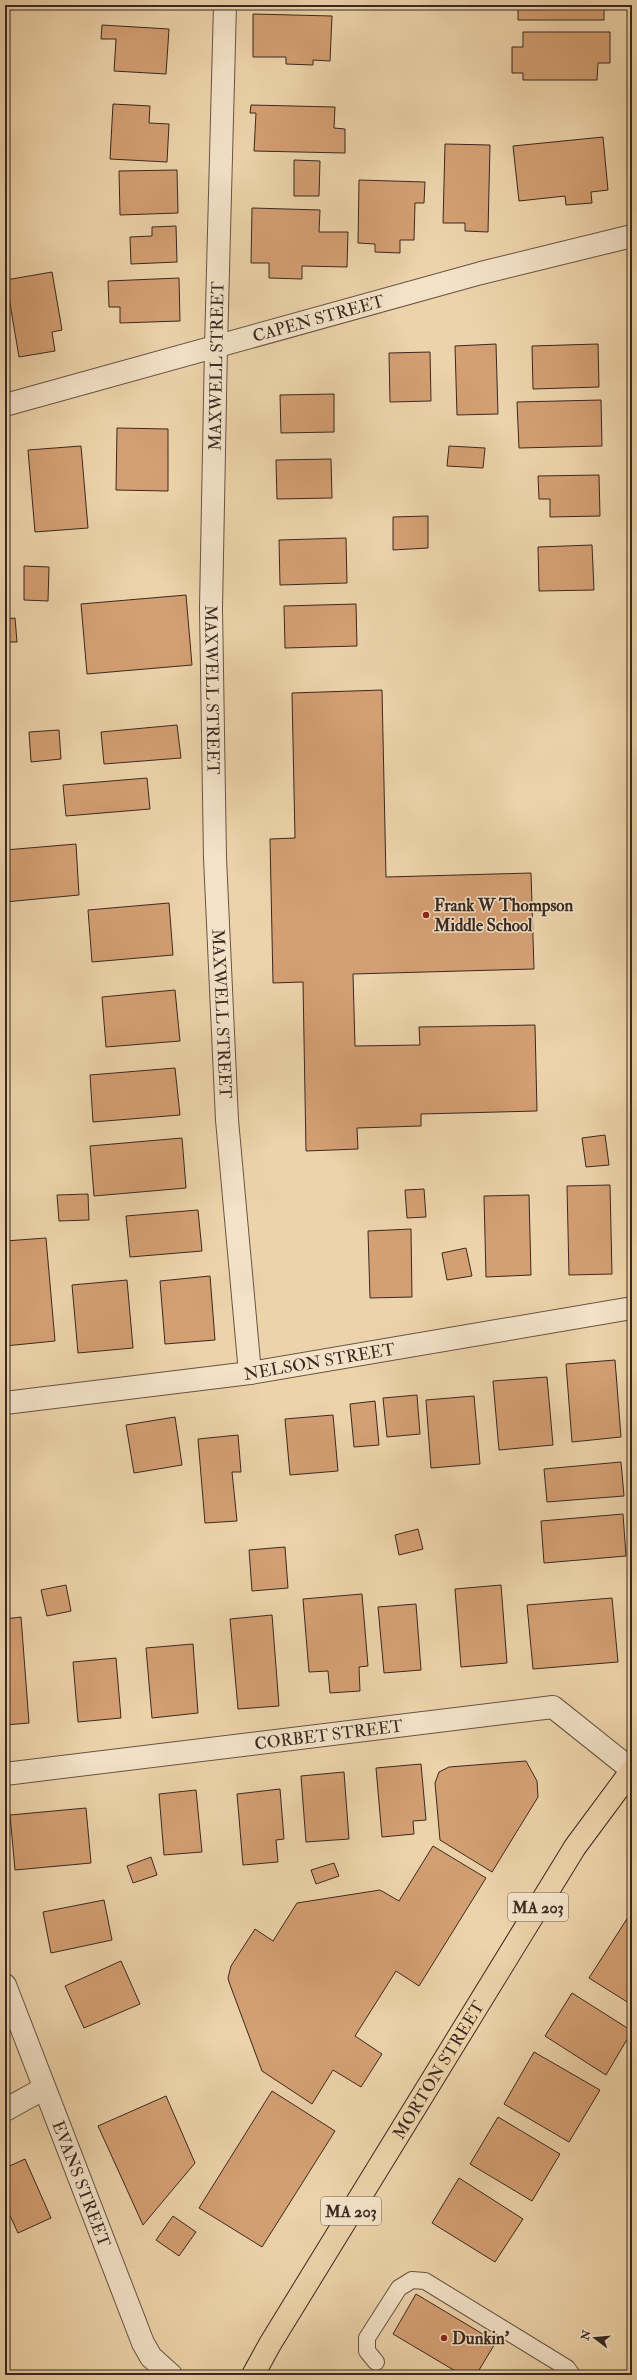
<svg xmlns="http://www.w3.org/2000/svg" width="637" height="2380" font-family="'IM FELL Double Pica',serif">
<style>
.building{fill:#d49f73;stroke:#392922}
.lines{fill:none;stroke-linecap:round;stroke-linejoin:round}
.service-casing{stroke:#665444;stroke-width:18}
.minor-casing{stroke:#665444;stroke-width:24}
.trunk-casing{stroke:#392922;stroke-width:24}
.service{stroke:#f3e2c8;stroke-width:16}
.minor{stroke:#f3e2c8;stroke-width:22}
.trunk{stroke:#edd3aa;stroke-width:22}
.poi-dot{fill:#8f2418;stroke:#f3e2c8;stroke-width:1.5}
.labels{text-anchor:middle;stroke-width:3;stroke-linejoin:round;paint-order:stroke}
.shield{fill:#f3e2c8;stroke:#716054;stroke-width:1}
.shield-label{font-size:16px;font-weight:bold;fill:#392922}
.street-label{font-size:17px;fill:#392922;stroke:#f3e2c8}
.poi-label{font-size:17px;font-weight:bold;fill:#392922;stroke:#f3e2c8;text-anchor:start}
</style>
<rect width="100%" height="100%" fill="#edd3aa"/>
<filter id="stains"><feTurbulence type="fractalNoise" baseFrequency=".005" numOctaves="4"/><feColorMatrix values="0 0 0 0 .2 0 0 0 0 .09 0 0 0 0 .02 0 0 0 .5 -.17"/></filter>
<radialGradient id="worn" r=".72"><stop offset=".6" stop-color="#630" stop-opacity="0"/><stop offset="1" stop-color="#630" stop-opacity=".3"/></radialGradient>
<path class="building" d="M5 5H10L9 20H5Z
M102 5H165V9Z
M518 5H604V20H518Z
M253 14 332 16 330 61 313 60V65L286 64V57H253Z
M102 25 169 29 166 74 114 71 116 39H101Z
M523 32H610V63H598L597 80H523V73H512V47H523Z
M113 104 150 106 149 123 169 124 167 162 110 159Z
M251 105 335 107 334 128 345 129V153L254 151 256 113H250Z
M603 137 608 190 591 192 592 203 566 205 565 196 519 201 513 146Z
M445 144 490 145 488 232 465 231V223H443Z
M294 160 320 161 319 196H294Z
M177 170 178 213 120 215 119 171Z
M359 180 425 182 424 203H415L414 240H400V253L375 252V244L358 243Z
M252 208 320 210 319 232H348L347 267 302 266V279L269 278V263H251Z
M176 226 177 262 131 264 130 237 152 236V227Z
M52 272 62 330 52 332 55 351 19 357 6 280Z
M179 278 180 321 120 323V307H109L108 281Z
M496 344 498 414 457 415 455 346Z
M598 344 599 387 533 389 532 346Z
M430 352 431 401 390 402 389 353Z
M334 394V432L281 433 280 395Z
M601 400 602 446 519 448 517 402Z
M117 428 168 429V491L116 490Z
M81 446 88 528 35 532 28 450Z
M449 446 485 448 483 468 447 466Z
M331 459 332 498 277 499 276 460Z
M599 475 600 516 550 517V499H539L538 476Z
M428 516V548L393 550V517Z
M346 538 347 583 280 585 279 540Z
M592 545 594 590 539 591 538 547Z
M24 566 49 567 48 601 24 600Z
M186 595 192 665 87 674 81 604Z
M356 604 357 646 285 648 284 606Z
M15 618 17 642H5V619Z
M382 690 386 877 531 873 534 969 353 974 355 1046 420 1045 419 1027 535 1025 537 1111 421 1114V1126L357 1128 358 1149 306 1151 303 982 273 983 270 839 295 838 292 693Z
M177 725 181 758 104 764 101 732Z
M59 730 61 759 31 762 29 732Z
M147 778 150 809 66 816 63 785Z
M76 844 79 895 5 902V850Z
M169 903 173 955 92 962 88 910Z
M175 990 180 1041 106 1047 102 997Z
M175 1068 180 1115 93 1122 90 1075Z
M605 1135 609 1165 586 1167 582 1138Z
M182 1138 186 1188 94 1196 90 1146Z
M610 1185 612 1274 569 1275 567 1186Z
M424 1189 426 1217 407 1218 405 1190Z
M88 1194 89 1220 59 1221 57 1195Z
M529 1195 531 1275 486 1277 484 1196Z
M198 1210 202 1251 130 1257 126 1216Z
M411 1229 412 1297 370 1298 368 1231Z
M46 1238 55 1341 5 1346V1241Z
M466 1248 472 1276 447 1280 442 1253Z
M210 1276 215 1340 165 1344 160 1281Z
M127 1280 133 1348 78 1353 72 1285Z
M615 1360 621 1437 572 1442 566 1364Z
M547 1377 553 1445 499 1450 493 1381Z
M417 1395 420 1434 387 1437 383 1398Z
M474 1396 480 1464 431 1468 426 1400Z
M375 1401 379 1445 354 1447 350 1404Z
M333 1415 338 1471 290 1475 285 1419Z
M175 1417 182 1465 134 1473 126 1425Z
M238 1435 241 1472H232L237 1521 205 1523 198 1439Z
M621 1462 624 1496 547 1502 544 1469Z
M623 1514 626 1556 544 1563 541 1521Z
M418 1529 423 1549 399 1555 395 1535Z
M285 1547 288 1588 252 1591 249 1550Z
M66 1585 71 1611 47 1616 41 1590Z
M501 1585 507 1663 461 1667 455 1589Z
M362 1594 368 1666 359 1667 360 1691 330 1693 328 1671 309 1672 303 1599Z
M612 1598 618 1662 533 1669 527 1605Z
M416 1604 421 1670 384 1673 378 1607Z
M272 1615 279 1706 238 1709 230 1619Z
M21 1617 29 1723 5 1725V1619Z
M193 1644 198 1713 152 1718 146 1648Z
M116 1658 121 1718 78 1722 73 1662Z
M526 1761 537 1781 538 1797 492 1872 440 1840 435 1783 439 1772 449 1767Z
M421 1764 426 1820 413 1821 414 1834 382 1837 376 1768Z
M344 1772 349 1839 306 1842 301 1776Z
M280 1789 284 1839 276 1840 278 1862 243 1865 237 1794Z
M196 1790 202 1852 164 1855 159 1794Z
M86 1808 91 1863 15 1870 10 1815Z
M433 1846 486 1878 419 1986 396 1971 355 2036 382 2054 361 2087 333 2070 312 2104 262 2071 229 1982 228 1978 231 1966 255 1929 273 1941 297 1903 380 1890 399 1901Z
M151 1857 157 1875 133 1883 127 1866Z
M334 1863 339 1876 316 1884 311 1870Z
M104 1900 112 1940 51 1953 43 1912Z
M632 1911V2005L589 1978Z
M121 1961 140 2004 84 2028 65 1986Z
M572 1993 632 2031 606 2075 545 2036Z
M534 2052 600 2090 569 2142 504 2104Z
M272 2091 335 2131 262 2247 199 2208Z
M166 2096 195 2163 143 2225 98 2126Z
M498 2117 560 2154 532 2201 470 2164Z
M25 2159 51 2218 18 2233 5 2205V2168Z
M459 2178 523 2219 495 2262 432 2223Z
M173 2216 196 2232 179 2256 156 2240Z
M416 2294 496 2342 476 2375H462L393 2334Z"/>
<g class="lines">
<defs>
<path id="service" d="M376 2362 367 2351V2338L399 2288 412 2280 425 2281 567 2368 572 2375"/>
<g id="minor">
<path id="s1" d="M225 5 216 346 211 608 215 858 227 1120 250 1373"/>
<path id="s2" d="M5 405 481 273 632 236"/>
<path id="s3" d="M5 1403 250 1373 632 1308"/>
<path id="s4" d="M5 1774 553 1707 632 1770"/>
<path id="s5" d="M5 1985 143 2343 151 2357 171 2375"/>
<path d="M5 2110 43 2089"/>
</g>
<g id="trunk">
<path id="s6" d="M253 2375 270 2344 575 1847 632 1770"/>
</g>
</defs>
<use href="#service" class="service-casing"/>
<use href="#minor" class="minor-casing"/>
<use href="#trunk" class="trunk-casing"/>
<use href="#service" class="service"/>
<use href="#minor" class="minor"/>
<use href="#trunk" class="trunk"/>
</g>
<g class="poi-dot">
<circle cx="426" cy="915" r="4"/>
<circle cx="444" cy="2338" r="4"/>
</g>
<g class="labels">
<g class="shield">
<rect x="508" y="1893" width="60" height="28" rx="3"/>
<rect x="321" y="2197" width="60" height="28" rx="3"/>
</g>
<g class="shield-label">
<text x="538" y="1913">MA 203</text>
<text x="351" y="2217">MA 203</text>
</g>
<g class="street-label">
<text dy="6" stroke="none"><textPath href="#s2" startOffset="325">CAPEN STREET</textPath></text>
<text transform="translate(216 366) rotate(-89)" y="6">MAXWELL STREET</text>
<text dy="6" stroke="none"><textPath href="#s1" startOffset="685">MAXWELL STREET</textPath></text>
<text dy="6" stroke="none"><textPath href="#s1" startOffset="1009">MAXWELL STREET</textPath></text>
<text dy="6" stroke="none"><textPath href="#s3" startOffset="317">NELSON STREET</textPath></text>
<text dy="6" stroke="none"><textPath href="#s4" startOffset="326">CORBET STREET</textPath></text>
<text dy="6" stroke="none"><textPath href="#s6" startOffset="357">MORTON STREET</textPath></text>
<text dy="6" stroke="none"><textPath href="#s5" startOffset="213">EVANS STREET</textPath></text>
</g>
<g class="poi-label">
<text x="434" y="911">Frank W Thompson<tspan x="434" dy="20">Middle School</tspan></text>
<text x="452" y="2344">Dunkin'</text>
</g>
</g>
<rect width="637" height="2380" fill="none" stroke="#edd3aa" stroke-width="20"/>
<rect x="6" y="6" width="625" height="2368" fill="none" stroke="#392922" stroke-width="2"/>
<rect x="10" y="10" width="617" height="2360" fill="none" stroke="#392922"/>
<g transform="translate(595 2338) rotate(286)" stroke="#f3e2c8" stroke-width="3" paint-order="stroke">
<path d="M0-3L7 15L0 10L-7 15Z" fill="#392922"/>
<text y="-6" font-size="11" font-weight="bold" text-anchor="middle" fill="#392922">N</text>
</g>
<rect width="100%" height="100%" filter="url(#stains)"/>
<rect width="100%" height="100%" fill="url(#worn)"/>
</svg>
